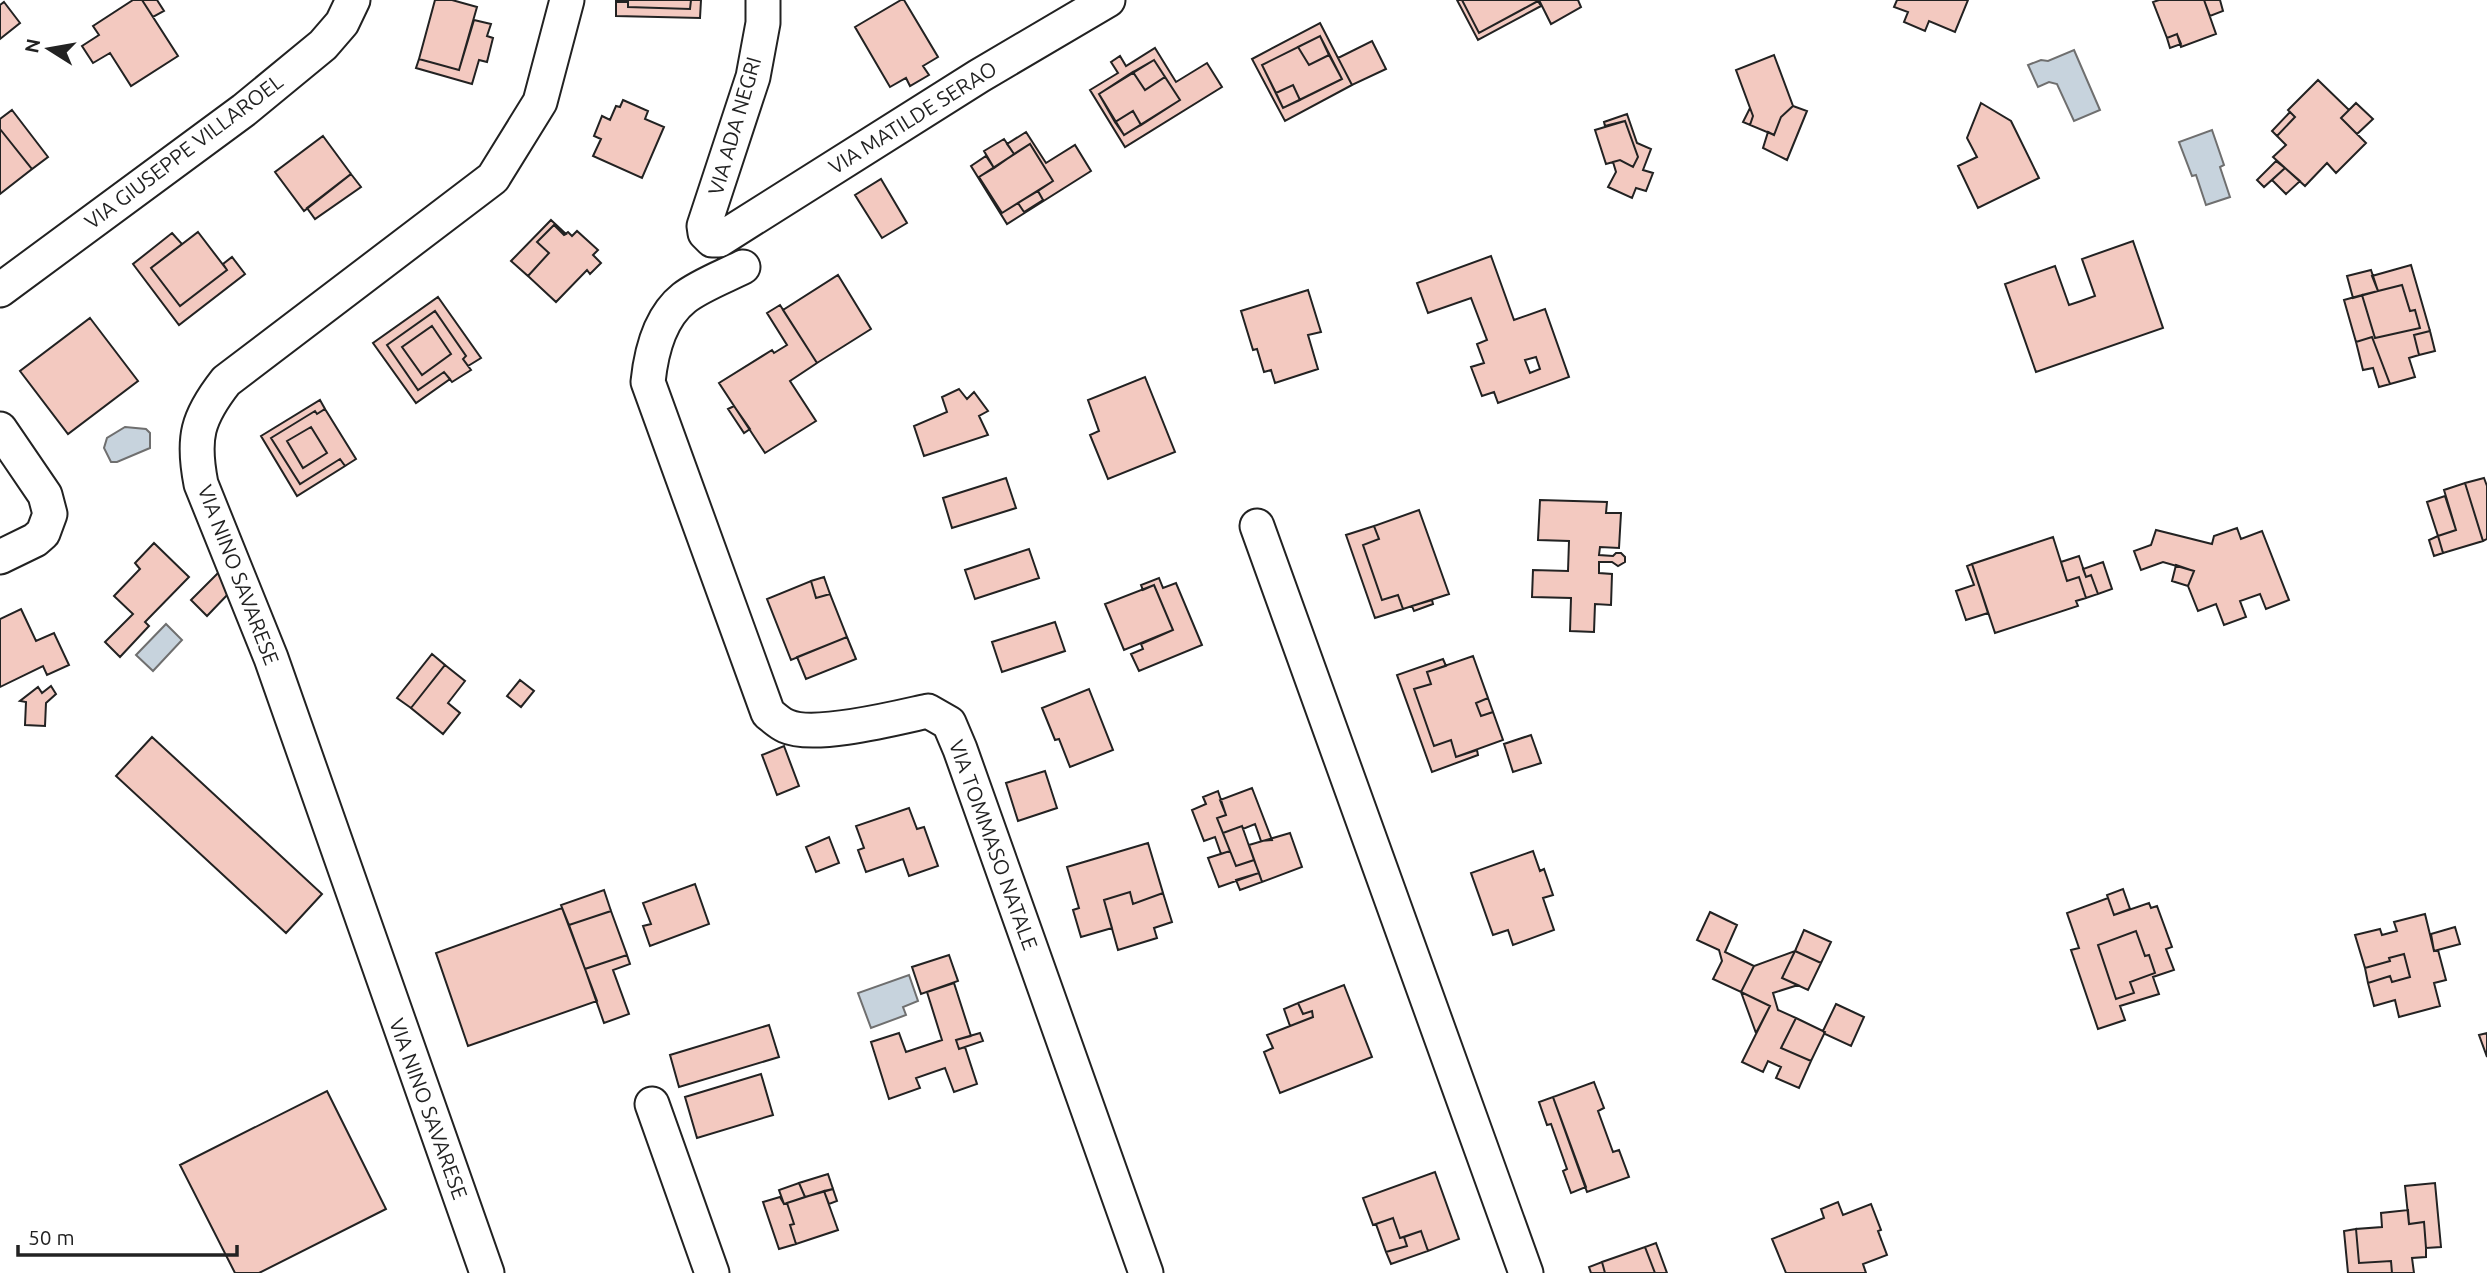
<svg xmlns="http://www.w3.org/2000/svg" width="2487" height="1273" font-family="Ubuntu,sans-serif">
<style>
.water{fill:#c7d3dd;stroke:#6f6f6f;stroke-width:2}
.building{fill:#f3c9c0;stroke:#222;stroke-width:2;fill-rule:evenodd}
.lines{fill:none;stroke-linecap:round;stroke-linejoin:round}
.minor-casing{stroke:#222;stroke-width:37}
.minor{stroke:#fff;stroke-width:33}
.labels{text-anchor:middle;stroke-width:5;stroke-linejoin:round;paint-order:stroke}
.street-label{font-size:21px;fill:#222;stroke:#fff}
</style>
<rect width="100%" height="100%" fill="#fff"/>
<path class="water" d="M2074 50 2100 110 2074 121 2057 84 2049 82 2038 87 2028 65 2041 60 2048 61Z
M2212 130 2224 165 2220 167 2230 197 2206 205 2196 175 2192 176 2179 142Z
M125 427 146 429 150 433V448L117 462H111L104 448 107 438Z
M166 624 182 640 153 671 136 655Z
M909 975 918 1001 903 1007 906 1015 871 1028 858 993Z"/>
<path class="building" d="M133 0H142L178 56 131 86 110 53 93 63 82 46 99 35 93 26Z
M142 0H157L164 11 153 17Z
M435 0H452L477 7 459 70 419 59Z
M616 0H691L690 9 628 7V2H616Z
M691 0H701L700 18 616 16V2H628V7L690 9Z
M901 0H904L938 57 923 66 929 75 910 86 906 78 890 87 855 27Z
M1457 0H1462L1479 33 1538 1 1541 6 1478 40Z
M1462 0H1537L1538 1 1479 33Z
M1539 0H1578L1581 7 1551 24Z
M1897 0H1968L1955 32 1929 21 1925 31 1904 22 1908 12 1894 7Z
M2159 0H2204L2216 34 2181 47 2177 34 2167 38 2153 2Z
M2204 0H2220L2223 11 2210 16Z
M4 2 20 23 0 39V5Z
M474 20 491 24 487 36 493 38 487 62 479 60 472 84 416 68 419 59 459 70Z
M1320 23 1352 85 1285 121 1252 59ZM1320 36 1342 79 1283 108 1262 65Z
M2177 34 2181 44 2170 48 2167 38Z
M1320 36 1329 55 1309 65 1298 47Z
M1372 41 1386 69 1352 85 1338 58Z
M1298 47 1309 65 1329 55 1342 79 1300 100 1293 85 1276 93 1262 65Z
M1155 48 1176 82 1207 63 1222 87 1125 147 1090 90 1118 73 1111 62 1120 56 1126 66ZM1154 60 1180 100 1124 135 1099 94Z
M1774 55 1793 106 1781 117 1774 135 1750 125 1753 116 1736 70Z
M1154 60 1165 77 1145 90 1133 72Z
M1133 72 1145 90 1165 77 1180 100 1141 125 1133 111 1115 122 1099 94Z
M2318 80 2349 110 2341 118 2366 143 2336 173 2327 163 2305 186 2273 157 2286 145 2277 136 2295 117 2288 110Z
M1293 85 1300 100 1283 108 1276 93Z
M623 100 648 111 645 119 664 127 642 178 593 156 601 139 594 136 602 116 610 120 616 106 620 107Z
M1981 103 2011 121 2039 178 1978 208 1958 166 1977 157 1967 138Z
M2356 103 2373 119 2357 134 2341 118Z
M1793 106 1807 111 1787 160 1763 148 1768 132 1774 135 1781 117Z
M1750 108 1753 116 1750 125 1743 122Z
M12 110 48 157 32 169 0 129V119Z
M1133 111 1141 125 1124 135 1115 122Z
M2290 112 2295 117 2277 136 2272 131Z
M1627 114 1637 143 1651 149 1643 170 1653 173 1646 191 1636 188 1632 198 1608 187 1616 172 1613 162 1620 160 1633 167 1638 157 1625 121 1605 126 1604 122Z
M1625 121 1638 157 1633 167 1620 160 1606 164 1595 130Z
M0 129 32 169 0 194Z
M1026 132 1046 163 1075 145 1091 171 1007 224 971 166 986 156 994 168 979 177 1002 213 1018 203 1024 212 1043 200 1038 191 1053 181 1030 144 1014 154 1007 144Z
M323 136 351 174 304 211 275 172Z
M1004 139 1014 154 994 168 984 151Z
M1030 144 1053 181 1002 213 979 177Z
M2276 161 2285 168 2264 187 2257 180Z
M2285 168 2300 181 2286 194 2272 180Z
M351 174 361 187 315 219 307 208Z
M881 179 907 223 882 238 855 195Z
M1038 191 1043 200 1024 212 1018 203Z
M551 220 566 234 564 235 554 225 537 242 549 253 528 276 511 261Z
M554 225 564 235 568 232 572 236 577 231 598 250 593 255 601 263 590 274 587 270 556 302 528 276 549 253 537 242Z
M198 232 227 270 180 306 151 268Z
M172 233 182 244 151 268 180 306 227 270 223 264 232 257 245 274 179 325 133 264Z
M2133 241 2163 328 2036 372 2005 284 2055 266 2069 305 2081 301 2095 296 2082 259Z
M1491 256 1514 320 1545 309 1569 377 1498 403 1494 392 1482 396 1471 367 1484 363 1477 344 1487 340 1471 298 1428 313 1417 283ZM1536 357 1540 369 1530 373 1525 360Z
M2411 265 2430 331 2414 335 2419 355 2409 358 2415 377 2390 384 2372 337 2356 342 2344 300 2362 295 2375 338 2420 328 2415 310 2410 311 2402 285 2378 291 2372 276Z
M2371 270 2378 291 2353 298 2347 276Z
M838 275 871 329 817 363 783 310Z
M2402 285 2410 311 2415 310 2420 328 2375 338 2362 295Z
M1308 290 1321 332 1308 335 1318 369 1275 383 1271 370 1264 372 1257 349 1253 350 1241 311Z
M438 297 481 358 468 366 463 359 466 356 435 311 387 345 418 390 444 372 450 379 416 403 373 343Z
M780 305 817 363 790 381 816 421 765 453 719 383 772 350 774 353 787 345 767 313Z
M435 311 466 356 463 359 471 370 452 382 444 372 418 390 387 345ZM432 326 451 354 422 375 402 347Z
M90 318 138 381 68 434 20 371Z
M432 326 451 354 422 375 402 347Z
M2430 331 2435 351 2419 355 2414 335Z
M2372 337 2390 384 2379 387 2373 368 2363 370 2356 342Z
M1145 377 1175 452 1108 479 1090 435 1099 431 1088 400Z
M959 389 967 399 974 392 988 411 979 416 988 435 924 456 914 426 947 412 942 397Z
M320 400 325 409 317 414 315 411 271 438 300 484 340 459 345 466 297 496 261 436Z
M734 406 750 429 744 433 728 409Z
M325 409 356 459 345 466 340 459 300 484 271 438 315 411 317 414ZM311 427 327 453 303 468 287 441Z
M311 427 327 453 303 468 287 441Z
M1006 478 1016 508 952 528 943 498Z
M2484 478 2487 486V539L2483 541 2465 483Z
M2465 483 2483 541 2443 553 2438 536 2456 530 2444 490Z
M2445 496 2456 530 2438 536 2427 502Z
M1540 500 1607 502 1606 513H1621L1619 548 1600 547 1599 555 1613 556 1616 553H1621L1625 557V562L1618 566 1612 562H1599V573L1612 574 1611 605 1595 604 1594 632 1570 631 1571 598 1532 597 1533 570 1568 571 1569 541 1538 540Z
M1419 510 1449 594 1403 609 1398 595 1382 600 1363 545 1379 539 1374 526Z
M1374 526 1379 539 1363 545 1382 600 1398 595 1403 609 1375 618 1346 535Z
M2237 528 2241 539 2262 531 2289 600 2266 609 2260 594 2240 601 2246 617 2224 625 2216 604 2198 611 2188 586 2194 571 2163 562 2141 570 2134 551 2151 545 2156 530 2212 544 2214 536Z
M2438 536 2443 553 2434 556 2429 540Z
M2053 537 2067 581 2079 577 2086 598 2076 601 2078 606 1995 633 1972 564Z
M154 543 189 577 145 622 149 626 120 657 105 642 133 614 114 596 140 569 135 563Z
M1029 549 1039 578 975 599 965 570Z
M2079 556 2086 577 2091 575 2098 594 2086 598 2079 577 2067 581 2061 562Z
M2103 562 2112 589 2098 594 2091 575 2086 577 2083 569Z
M1972 564 1988 613 1966 620 1956 591 1974 585 1967 566Z
M2176 565 2194 571 2188 586 2172 581Z
M222 569 231 591 207 616 191 600Z
M824 577 830 594 816 598 811 581Z
M1159 578 1163 588 1176 583 1202 645 1139 671 1131 654 1143 649 1141 644 1173 630 1154 585 1143 590 1141 585Z
M811 581 816 598 830 594 847 637 791 660 767 599Z
M1154 585 1173 630 1124 650 1105 604Z
M1432 600 1433 604 1414 611 1412 606Z
M21 609 36 641 54 633 69 665 47 675 43 666 0 687V619Z
M1055 622 1065 651 1002 672 992 642Z
M847 637 856 659 806 679 797 657Z
M432 654 445 665 411 708 397 698Z
M1473 656 1488 698 1476 703 1481 716 1493 712 1503 740 1456 757 1451 740 1434 746 1414 689 1431 684 1427 672Z
M1443 659 1446 666 1427 672 1431 684 1414 689 1434 746 1451 740 1456 757 1477 750 1478 755 1432 772 1397 675Z
M445 665 465 681 448 703 460 713 443 734 411 708Z
M520 680 534 691 521 707 507 696Z
M51 686 56 694 46 703 45 726 25 725 26 702 20 701 38 687 42 693Z
M1089 689 1113 750 1070 767 1059 739 1055 740 1042 708Z
M1488 698 1493 712 1481 716 1476 703Z
M1531 735 1541 763 1513 772 1504 744Z
M152 737 322 894 286 933 116 776Z
M784 746 799 786 777 795 762 755Z
M1045 771 1057 808 1018 821 1006 783Z
M1252 788 1272 840 1261 841 1255 824 1243 829 1242 826 1223 833 1217 818 1226 815 1220 800Z
M1218 791 1226 815 1217 818 1230 851 1221 854 1215 837 1204 841 1192 810 1206 804 1203 797Z
M909 808 917 829 924 827 938 866 909 876 903 859 866 872 858 850 864 848 856 826Z
M1242 826 1254 860 1236 866 1223 833Z
M1290 833 1302 867 1262 882 1249 845Z
M829 837 839 863 816 872 806 847Z
M1148 843 1163 893 1133 904 1130 892 1104 900 1112 928 1081 937 1073 910 1079 908 1067 867Z
M1230 851 1236 866 1254 860 1259 873 1219 887 1208 858Z
M1533 851 1540 871 1544 869 1553 895 1543 898 1554 930 1513 945 1508 930 1493 935 1471 873Z
M1259 873 1262 882 1240 890 1236 880Z
M695 884 709 924 650 946 643 926 651 924 643 903Z
M2123 889 2130 909 2114 915 2107 895Z
M604 890 611 911 569 925 561 905Z
M1130 892 1133 904 1163 893 1172 922 1154 928 1157 938 1118 950 1104 900Z
M2108 898 2114 915 2149 903 2151 908 2157 906 2172 947 2166 949 2174 970 2153 977 2159 994 2120 1006 2125 1020 2098 1029 2071 950 2079 948 2067 913ZM2136 931 2145 956 2149 955 2155 973 2130 982 2134 993 2116 999 2098 945Z
M562 908 597 1001 468 1046 436 953Z
M611 911 627 955 585 969 569 925Z
M1710 912 1737 925 1725 952 1754 966 1741 992 1713 979 1722 961 1719 950 1697 940Z
M2425 914 2434 951 2438 950 2446 980 2434 983 2440 1006 2399 1017 2395 1000 2374 1006 2368 983 2390 976 2392 982 2410 977 2404 954 2389 958 2390 961 2365 968 2355 935 2380 929 2382 935 2397 931 2394 922Z
M2455 927 2460 944 2434 951 2431 934Z
M1804 930 1831 942 1821 963 1795 951Z
M2136 931 2145 956 2149 955 2155 973 2130 982 2134 993 2116 999 2098 945Z
M1795 951 1782 978 1798 985 1773 993 1778 1010 1796 1018 1781 1048 1811 1061 1799 1088 1776 1078 1781 1067 1768 1061 1763 1072 1742 1062 1770 1006 1741 992 1754 966Z
M1795 951 1821 963 1808 990 1782 978Z
M2404 954 2410 977 2392 982 2390 976 2368 983 2365 968 2390 961 2389 958Z
M627 955 630 964 613 970 629 1014 604 1023 585 969Z
M949 955 958 981 921 994 912 967Z
M954 983 971 1036 956 1040 959 1049 965 1047 977 1084 954 1092 945 1068 916 1078 920 1088 889 1099 871 1042 899 1033 906 1052 942 1040 927 992Z
M1344 985 1372 1057 1280 1093 1264 1052 1273 1048 1267 1035 1313 1017 1312 1011 1303 1014 1298 1003Z
M1741 992 1770 1006 1756 1033Z
M1298 1003 1303 1014 1312 1011 1313 1017 1290 1026 1284 1009Z
M1836 1004 1864 1017 1851 1046 1825 1034 1823 1031Z
M1796 1018 1825 1032 1811 1061 1781 1048Z
M769 1025 779 1057 679 1087 670 1055Z
M980 1033 983 1041 959 1049 956 1040Z
M2487 1033V1057L2479 1035Z
M761 1074 773 1115 697 1138 685 1097Z
M1594 1082 1604 1108 1598 1111 1613 1152 1619 1150 1629 1177 1587 1192 1553 1097Z
M327 1091 386 1209 259 1273H235L180 1165Z
M1553 1097 1586 1187 1571 1193 1563 1171 1567 1169 1551 1124 1547 1125 1539 1102Z
M1435 1172 1459 1239 1428 1251 1421 1231 1400 1238 1393 1218 1373 1225 1363 1198Z
M828 1174 833 1189 805 1197 799 1183Z
M799 1183 805 1197 784 1204 779 1190Z
M2435 1183 2441 1247 2426 1248 2424 1222 2409 1224 2405 1186Z
M833 1189 837 1201 829 1204 824 1191Z
M824 1191 838 1230 796 1244 790 1225 794 1224 787 1203Z
M780 1197 784 1204 787 1203 794 1224 790 1225 796 1244 779 1249 763 1202Z
M1838 1202 1843 1215 1871 1204 1881 1230 1878 1231 1887 1255 1863 1264 1866 1273H1786L1772 1239 1824 1218 1821 1209Z
M2408 1210 2409 1224 2424 1222 2426 1248V1257L2412 1258 2414 1273H2392L2391 1261 2359 1263 2356 1229 2382 1227 2381 1213Z
M1393 1218 1400 1238 1404 1237 1407 1246 1386 1252 1376 1224Z
M2356 1229 2359 1263 2391 1261 2392 1273H2348L2344 1231Z
M1421 1231 1428 1251 1391 1264 1386 1252 1407 1246 1404 1237Z
M1656 1243 1667 1273H1655L1645 1247Z
M1645 1247 1655 1273H1605L1602 1262Z
M1602 1262 1605 1273H1591L1589 1267Z"/>
<g class="lines">
<defs>
<path id="minor" d="M763 0V23L753 77 704 226 705 233 712 240H719L979 76 1108 0
M743 267C725 276 699 286 684 298 660 317 651 353 648 382L768 713C773 717 779 723 786 726 814 739 896 718 928 711L949 723 960 749 1146 1273
M0 290 244 110 323 45 342 23 353 0
M0 429 45 495 50 514 43 533 35 540 0 557
M1257 526 1526 1273
M652 1104 712 1273
M487 1273 271 658 201 484C192 438 197 418 226 381L493 178 540 102 567 0"/>
</defs>
<use href="#minor" class="minor-casing"/>
<use href="#minor" class="minor"/>
</g>
<g class="labels">
<g class="street-label">
<text transform="translate(913 118) rotate(-32)" y="7">VIA MATILDE SERAO</text>
<text transform="translate(735 126) rotate(-74)" y="7">VIA ADA NEGRI</text>
<text transform="translate(184 152) rotate(-37)" y="7">VIA GIUSEPPE VILLAROEL</text>
<text transform="translate(238 575) rotate(69)" y="7">VIA NINO SAVARESE</text>
<text transform="translate(993 845) rotate(70)" y="7">VIA TOMMASO NATALE</text>
<text transform="translate(428 1109) rotate(70)" y="7">VIA NINO SAVARESE</text>
</g>
</g>
<g transform="translate(49 49) rotate(281)" stroke="#ffffff" stroke-width="5" paint-order="stroke">
<path d="M0-5L12 26L0 18L-12 26Z" fill="#222222"/>
<text y="-10" font-size="19" font-weight="bold" text-anchor="middle" fill="#222222">N</text>
</g>
<path d="M18 1245v10h219v-10" fill="none" stroke="#222222" stroke-width="3.5"/>
<text x="28" y="1245" font-size="21" fill="#222222" stroke="#ffffff" stroke-width="5" paint-order="stroke">50 m</text>
</svg>
